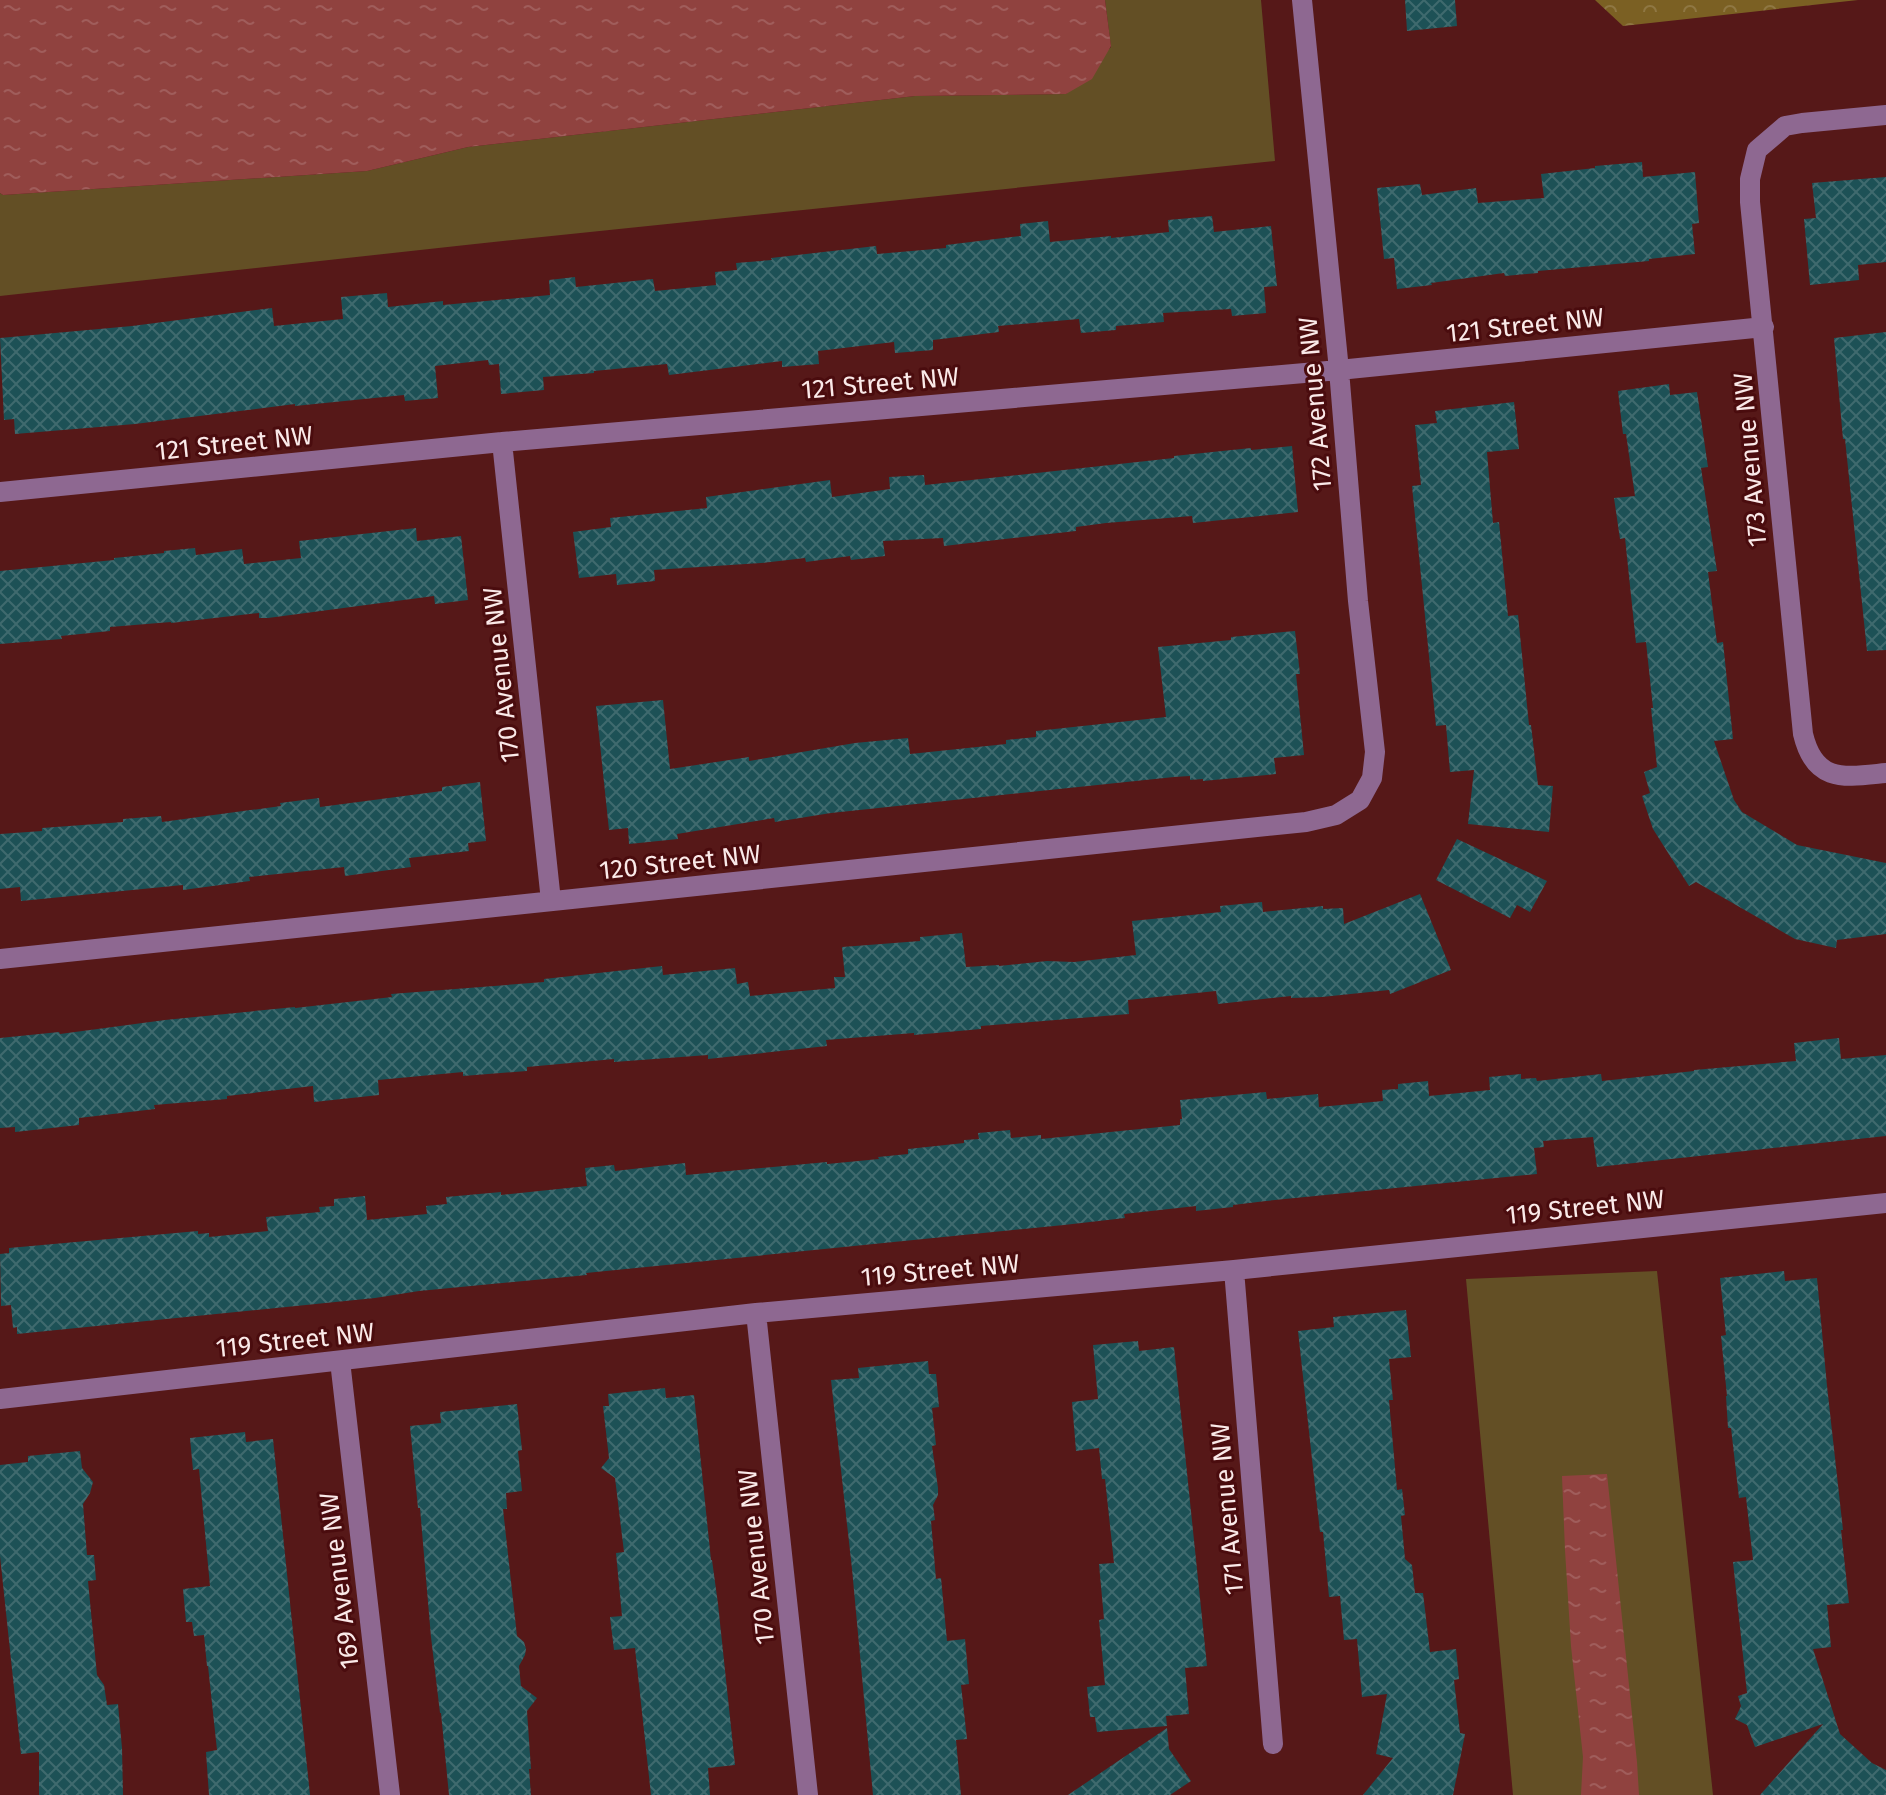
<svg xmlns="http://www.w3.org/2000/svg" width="1886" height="1795" font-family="'Fira Sans',sans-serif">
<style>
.forest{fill:url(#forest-crowns)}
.green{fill:#634f25}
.water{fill:url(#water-ripples)}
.building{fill:url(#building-cross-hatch)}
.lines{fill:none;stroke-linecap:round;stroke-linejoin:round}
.minor{stroke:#8e6891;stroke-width:20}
.labels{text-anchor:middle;stroke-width:6;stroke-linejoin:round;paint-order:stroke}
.street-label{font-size:26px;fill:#fae9e8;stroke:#4a0c0e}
</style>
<defs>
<pattern id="forest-crowns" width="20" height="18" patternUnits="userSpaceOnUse" patternTransform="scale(2)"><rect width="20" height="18" fill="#7b6023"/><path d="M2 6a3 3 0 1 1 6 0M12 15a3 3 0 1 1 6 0" fill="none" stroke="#8f7743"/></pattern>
<pattern id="water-ripples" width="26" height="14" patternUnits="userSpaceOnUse" patternTransform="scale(2)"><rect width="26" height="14" fill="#90423f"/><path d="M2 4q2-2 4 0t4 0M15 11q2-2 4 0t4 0" fill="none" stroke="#a05d5b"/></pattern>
<pattern id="building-cross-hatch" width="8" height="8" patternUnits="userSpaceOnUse" patternTransform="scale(2)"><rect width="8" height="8" fill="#1d5156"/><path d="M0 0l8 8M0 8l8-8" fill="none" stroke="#3f6a6e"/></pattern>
</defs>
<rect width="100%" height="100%" fill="#561818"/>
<path class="forest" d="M1595 0H1858L1623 26Z"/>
<path class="green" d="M1105 0H1261L1275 161 475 244 0 296V193L3 195 367 171 468 147 915 96 1066 94 1111 47Z
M1657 1271 1713 1795H1513L1466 1279Z"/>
<path class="water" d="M0 0H1105L1111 46 1092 79 1066 94 915 96 468 147 367 171 3 195 0 193Z
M1607 1474 1637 1762 1639 1795H1581L1583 1757 1571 1646 1565 1550 1562 1476Z"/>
<path class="building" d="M1405 0H1455L1457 26 1407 31Z
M1642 162 1643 177 1695 172 1699 223 1692 224 1695 254 1649 259V261L1538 271V273L1505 276 1504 273 1431 283 1432 285 1397 289 1394 258 1384 259 1377 188 1420 184 1422 195 1476 188 1478 203 1544 198 1541 174 1595 168V166Z
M1886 177V262L1858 265 1859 280 1810 285 1804 219 1816 218 1812 183Z
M1212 216 1214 232 1271 226 1277 286 1264 287 1266 313 1232 316 1231 309 1163 313 1164 322 1116 326V330L1081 333 1079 319 998 326 999 332 933 340V350L895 353 894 342 818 351 819 364 782 367V361L669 375 667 364 594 371V373L543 377 544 390 501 394 499 364 489 365 488 360 435 366 438 398 405 401 404 395 295 406V404L135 424 15 434 14 419 4 420 0 338 132 326 272 308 274 326 343 319 341 297 387 293 388 307 443 301V305L550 295 549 280 575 277 576 287 653 279 655 291 716 285 715 272 737 270 736 263 772 260 771 258 876 246 877 254 946 248V245L1021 236 1020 224 1048 221 1050 242 1111 236V238L1169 232 1168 220Z
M1886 332V650L1867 651 1845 439H1843L1834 338Z
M1669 384 1670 395 1697 392 1708 467 1701 468 1717 571 1708 572 1717 643 1723 642 1733 739 1714 741 1734 800 1742 812 1797 845 1886 863V934L1837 940 1836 948 1795 939 1696 882 1689 886 1653 829 1642 796 1650 793 1644 772 1657 767 1651 708H1653L1646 642 1636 643 1625 538 1620 539 1614 498 1635 496 1626 434H1623L1618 391Z
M1514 402 1519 449 1487 452 1493 523 1499 522 1508 616 1518 615 1529 725H1531L1538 785 1553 786 1549 832 1468 824 1474 770 1450 772 1446 725 1436 726 1412 486 1421 485 1415 425 1437 423 1435 411Z
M1292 446 1298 512 1193 523 1192 516 1106 523 1076 527V531L944 546 943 538 883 541 885 556 851 560 850 556 806 562 805 558 761 563 654 570 655 581 617 585 616 574 579 578 573 532 611 527 610 518 707 508 706 497 830 480 832 497 890 489 889 477 924 475 925 485 1174 458V456L1251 448V450Z
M416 528 417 541 461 536 468 600 435 604 434 596 268 618H259V613L171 623V622L110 627V631L61 636 62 639 0 644V571L114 560V558L164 553V551L195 548 196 555 242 549 244 564 301 558 299 541Z
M1295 631 1300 674H1296L1304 755 1274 758 1276 774 1203 781V779L1190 780V776L1174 777 831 813 775 822 774 818 677 834 678 839 629 844 628 828 609 830 596 706 663 700 670 769 749 757V761L855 743 908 738 910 754 1006 744V740L1036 737V731L1166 717 1158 647 1231 640V637Z
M480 782 486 841 468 843 469 851 409 858 411 867 345 876 344 867 249 877 250 881 183 890V885L21 901 20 887 0 889V834L42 831V828L123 822V819L161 816 162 822 281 806 280 803 319 798 320 807 442 791V787Z
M1457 839 1547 881 1530 912 1517 905 1510 918 1436 880Z
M1420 894 1451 970 1390 994 1389 990 1322 997 1291 998V996L1218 1004 1216 991 1128 1000 1129 1014 981 1026V1029L914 1035V1033L826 1040 827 1046 708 1059V1055L614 1062V1059L527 1067V1071L463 1076V1072L378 1080 379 1095 314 1102 313 1086 227 1096V1099L154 1105 155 1109 79 1118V1125L15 1132V1127L0 1128V1038L59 1032 60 1034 165 1020 295 1007V1008L392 997 391 994 544 982V979L662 966 663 975 735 968 737 984 748 982 750 996 835 988 834 977H845L842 947 920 941V937L962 933 966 967 999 965V966L1047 961 1074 962 1136 955 1132 921 1221 912 1220 906 1262 902 1263 912 1323 906V909L1343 908 1344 924Z
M1839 1038 1841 1059 1886 1055V1136L1597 1167 1593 1137 1543 1141 1544 1147 1534 1148 1537 1174 1266 1201 1233 1205V1207L1196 1211V1206L1124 1214 1125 1218 1064 1225 586 1273 587 1275 419 1291 375 1298 17 1334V1327L13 1328 11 1305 1 1306 0 1254 9 1253V1248L198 1231V1234L209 1233V1237L268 1231 266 1217 320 1212 319 1207 334 1206V1199L365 1196 367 1220 427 1214 426 1206 447 1204 446 1197 501 1192V1195L587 1186 585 1168 614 1165 615 1171 685 1163 686 1175 827 1162V1164L879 1159 878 1157 908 1154V1149L964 1143V1140L979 1139 978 1133 1010 1130 1011 1138 1041 1135V1139L1180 1125V1119H1182L1180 1100 1266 1092 1267 1099 1318 1094 1319 1107 1383 1101 1382 1090 1398 1089V1084L1428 1081 1429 1096 1490 1090 1489 1077 1521 1074V1079L1536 1078 1537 1081 1601 1074 1602 1081 1694 1071V1070L1796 1061 1794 1043Z
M1784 1271 1785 1281 1817 1278 1827 1386 1843 1530H1841L1849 1603 1827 1605 1831 1647 1813 1649 1840 1734 1872 1763 1886 1770V1795H1760L1823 1724 1755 1747 1747 1725 1735 1719 1741 1706 1738 1696 1747 1693 1733 1562 1753 1560 1746 1497 1739 1498 1731 1428H1728L1726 1396H1727L1721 1336 1726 1335 1720 1278Z
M1406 1310 1411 1357 1389 1359 1393 1400H1389L1397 1490 1402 1489 1405 1515 1401 1516 1405 1559 1412 1565 1415 1593H1423L1430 1652 1456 1649 1459 1679 1454 1680 1460 1733 1465 1734 1453 1795H1363L1393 1758 1376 1754 1387 1694 1362 1697 1357 1639 1344 1640 1340 1596 1329 1597 1323 1532H1320L1298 1331 1334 1327 1333 1317Z
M1138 1341 1139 1351 1174 1347 1207 1666 1185 1668 1189 1714 1166 1716 1167 1726 1097 1732 1095 1717H1090L1087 1687 1105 1685 1099 1620 1104 1619 1099 1564 1114 1563 1105 1479H1102L1099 1448 1076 1451 1072 1402 1098 1399 1093 1345Z
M928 1361 929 1374H936L939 1407 932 1408 936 1445 932 1446 938 1488V1495L933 1505 935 1520 931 1521 936 1579 941 1578 947 1641 965 1639 969 1684 961 1685 967 1739 956 1740 961 1795H873L852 1569 831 1380 859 1378 858 1368Z
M665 1388 666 1398 694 1395 711 1560H712L718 1604 735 1765 708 1768 710 1795H651L635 1648 614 1650 610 1617 622 1616 616 1553 624 1552 615 1478 601 1468 609 1458 603 1406H609L608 1394Z
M517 1404 522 1450 518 1451 522 1491 506 1493 507 1509H503L517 1636 524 1642 526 1649 525 1655 519 1666 521 1686 537 1698 527 1711 531 1769H529L531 1795H449L441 1713H440L431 1637 420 1508H418L410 1426 441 1423 440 1412Z
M245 1432 246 1442 273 1439 310 1795H209L206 1752 217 1750 208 1666H207L204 1635 194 1636 192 1622H186L183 1589 210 1586 199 1469 193 1470 190 1438Z
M80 1451 82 1468 93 1482 90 1493 83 1504 87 1555H94L96 1580 88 1581 97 1675 104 1685 107 1705 118 1704 122 1748 123 1795H39V1752L21 1754 0 1556V1465L28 1462V1456Z
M1167 1728 1169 1749 1191 1781 1170 1795H1068Z"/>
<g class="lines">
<path class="minor" d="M1886 115 1802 123 1785 126 1757 150 1750 179V202L1803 734C1815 784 1845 777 1886 773
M502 442 551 901
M0 492 502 442 1339 370 1764 327
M0 959 1306 822 1336 815 1360 800 1372 778 1375 752 1358 601 1339 370 1302 0
M1234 1270 1273 1744
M756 1313 808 1795
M340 1361 390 1795
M0 1399 756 1313 1234 1270 1886 1203"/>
</g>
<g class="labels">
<g class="street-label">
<text transform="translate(1525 325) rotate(-6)" y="9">121 Street NW</text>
<text transform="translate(880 383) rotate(-5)" y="9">121 Street NW</text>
<text transform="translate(1315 404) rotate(-95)" y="9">172 Avenue NW</text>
<text transform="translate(234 443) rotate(-6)" y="9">121 Street NW</text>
<text transform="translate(1750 460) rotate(-95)" y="9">173 Avenue NW</text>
<text transform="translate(501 675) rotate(-96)" y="9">170 Avenue NW</text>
<text transform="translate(680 862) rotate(-6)" y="9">120 Street NW</text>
<text transform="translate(1585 1207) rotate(-6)" y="9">119 Street NW</text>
<text transform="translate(940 1270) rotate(-5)" y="9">119 Street NW</text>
<text transform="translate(295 1340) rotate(-6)" y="9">119 Street NW</text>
<text transform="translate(1227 1509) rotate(-95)" y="9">171 Avenue NW</text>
<text transform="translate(756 1557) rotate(-96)" y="9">170 Avenue NW</text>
<text transform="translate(339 1581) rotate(-97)" y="9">169 Avenue NW</text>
</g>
</g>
</svg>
